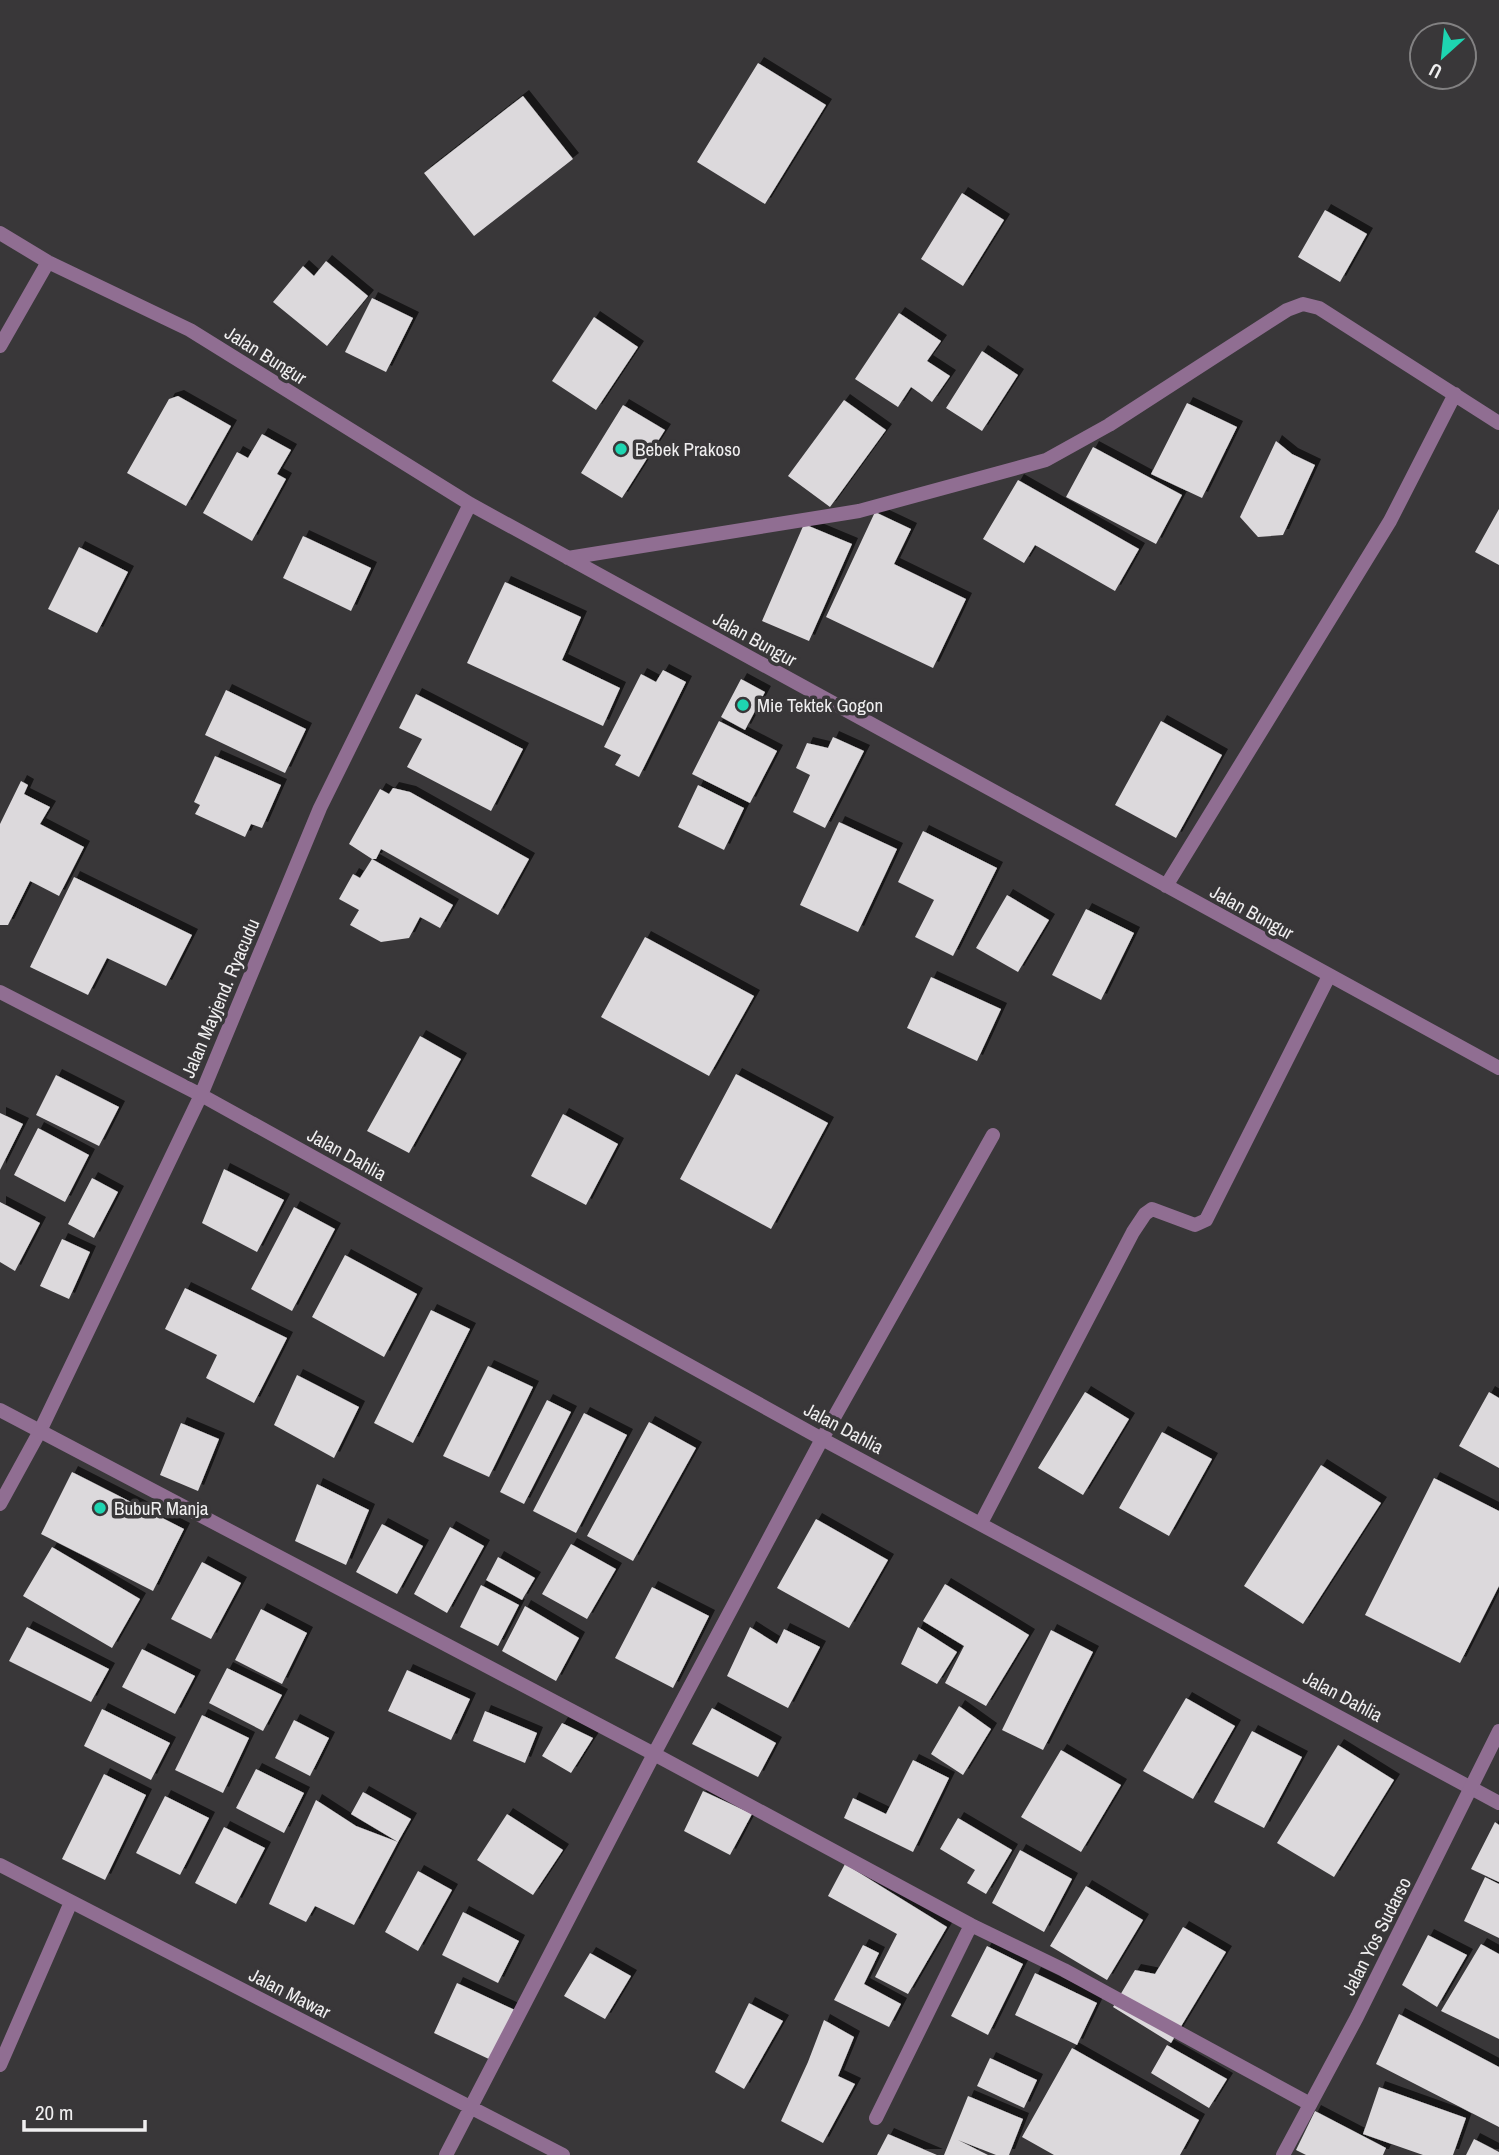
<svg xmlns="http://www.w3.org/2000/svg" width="1499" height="2155" font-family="'Archivo Narrow',sans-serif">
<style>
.building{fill:#dcd9dc;filter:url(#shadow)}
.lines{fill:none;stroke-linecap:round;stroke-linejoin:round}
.minor{stroke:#906e92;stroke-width:14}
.tertiary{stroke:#906e92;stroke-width:14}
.poi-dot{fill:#1ed5b1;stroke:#393739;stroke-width:2.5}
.labels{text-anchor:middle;stroke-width:7;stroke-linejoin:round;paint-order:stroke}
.street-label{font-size:19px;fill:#f0eff0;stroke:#393739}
.poi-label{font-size:19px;fill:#f0eff0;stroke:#393739;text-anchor:start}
</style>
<defs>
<filter id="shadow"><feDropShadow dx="6" dy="-6" stdDeviation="0" flood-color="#0009"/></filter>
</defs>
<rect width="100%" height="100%" fill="#393739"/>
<path class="building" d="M758 63 826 105 765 204 697 162Z
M523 96 573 159 474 236 424 173Z
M962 193 1004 220 963 286 921 259Z
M1325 210 1367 234 1340 282 1298 257Z
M326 261 368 296 327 346 273 302 303 266 314 276Z
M372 298 413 318 386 372 345 352Z
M899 313 941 341 927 361 950 376 932 402 911 387 898 407 855 379Z
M594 317 638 347 596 410 552 381Z
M982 351 1018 375 982 431 946 408Z
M178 396 231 426 186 506 127 473 169 399Z
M844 400 886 430 830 507 788 476Z
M1187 403 1237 427 1202 498 1151 474Z
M623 405 665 430 622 498 581 473Z
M262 434 291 450 277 474 286 479 252 541 203 513 237 452 248 458Z
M1276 441 1292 454 1315 465 1283 535 1258 537 1240 517Z
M1093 447 1182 495 1156 544 1066 497Z
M1018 480 1139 549 1115 591 1035 545 1024 563 983 539Z
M1499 509V565L1475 552Z
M875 512 911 529 894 564 966 599 933 668 826 617Z
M804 524 852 544 809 641 762 621Z
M303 536 371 568 351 611 283 578Z
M79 547 128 572 97 633 48 609Z
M505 582 581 617 562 660 620 688 603 726 467 663Z
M663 670 686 682 639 777 615 765 621 755 604 747 641 674 656 682Z
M741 679 765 692 745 730 721 717Z
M226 690 306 729 285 773 205 735Z
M416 694 523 749 491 811 407 767 422 739 399 728Z
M719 721 777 751 750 803 692 774Z
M1161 721 1222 755 1176 838 1115 805Z
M833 737 864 751 825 828 793 812 810 775 796 768 807 743 828 748Z
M215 756 281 785 262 828 251 824 245 837 195 814 200 805 194 802Z
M21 781 28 785 24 794 50 807 40 824 84 847 59 896 30 881 8 925H0V824Z
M698 785 744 808 724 850 678 827Z
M393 788 410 792 529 859 498 915 381 849 376 859H372L349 844 380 789 389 794Z
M839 822 897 849 858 932 800 905Z
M923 831 997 868 953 956 915 937 934 900 898 882Z
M372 859 453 905 440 928 420 917 409 938 381 942 350 925 359 910 339 899 353 874 360 878Z
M74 877 192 935 166 986 107 958 88 995 30 967Z
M1007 895 1049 920 1018 972 976 948Z
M1086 909 1134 933 1101 1000 1052 975Z
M645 937 754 996 709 1076 601 1017Z
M931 977 1001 1009 977 1061 907 1028Z
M420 1036 461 1059 409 1153 367 1131Z
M736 1074 828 1123 771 1229 680 1179Z
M56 1075 119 1107 99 1146 36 1115Z
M0 1113 23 1124 0 1170Z
M563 1114 618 1144 586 1205 531 1176Z
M38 1128 89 1155 65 1202 14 1175Z
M224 1169 284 1200 257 1252 202 1223Z
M92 1178 118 1192 94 1238 68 1224Z
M0 1202 40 1223 15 1271 0 1262Z
M294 1207 335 1229 292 1311 251 1289Z
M62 1239 90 1252 69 1299 40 1286Z
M345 1255 417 1294 384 1357 312 1317Z
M185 1288 287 1338 254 1403 206 1378 217 1355 165 1329Z
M431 1310 470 1329 413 1443 374 1423Z
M488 1366 533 1387 489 1477 443 1456Z
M297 1375 359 1407 334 1458 274 1425Z
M1085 1392 1129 1419 1083 1495 1038 1468Z
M1489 1392 1499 1398V1468L1459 1446Z
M547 1400 571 1412 524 1504 500 1492Z
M584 1413 627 1435 576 1533 533 1511Z
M649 1422 696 1448 633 1561 587 1536Z
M181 1423 219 1439 198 1491 160 1475Z
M1162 1432 1212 1459 1169 1536 1119 1508Z
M1321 1465 1381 1503 1303 1624 1244 1586Z
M72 1472 184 1529 153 1591 41 1534Z
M1434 1478 1499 1511V1586L1460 1663 1365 1615Z
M317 1484 369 1510 346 1565 295 1541Z
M816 1519 888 1560 849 1628 777 1588Z
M382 1524 423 1546 397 1594 356 1572Z
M450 1527 484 1546 447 1613 414 1594Z
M571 1544 616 1569 587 1619 542 1594Z
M52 1547 140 1599 112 1648 23 1596Z
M498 1557 535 1578 522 1600 486 1580Z
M202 1562 241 1583 211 1639 171 1619Z
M945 1584 1029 1635 986 1706 945 1683 964 1646 923 1621Z
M481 1585 519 1605 498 1646 460 1627Z
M652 1587 709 1616 673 1688 615 1658Z
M525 1606 579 1638 556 1681 502 1651Z
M261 1609 307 1633 282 1684 235 1660Z
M27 1627 109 1669 91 1702 9 1661Z
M750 1627 777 1644 784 1629 820 1647 788 1708 727 1676Z
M918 1627 957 1652 937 1684 901 1664Z
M1051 1630 1093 1652 1043 1750 1002 1730Z
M142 1649 195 1676 175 1714 122 1687Z
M227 1668 282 1695 263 1731 209 1703Z
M407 1670 470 1699 451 1740 388 1711Z
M1186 1698 1235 1726 1193 1799 1143 1771Z
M959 1706 991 1729 963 1775 931 1754Z
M712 1708 776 1743 758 1777 692 1744Z
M102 1709 170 1743 151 1780 84 1746Z
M485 1711 537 1733 525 1763 473 1741Z
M202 1715 249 1738 223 1793 175 1770Z
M294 1720 329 1738 310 1776 275 1758Z
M562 1723 593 1738 571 1773 542 1756Z
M1252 1731 1302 1757 1264 1828 1214 1802Z
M1338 1745 1394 1780 1334 1877 1277 1843Z
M1061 1750 1121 1785 1081 1852 1021 1817Z
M913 1760 949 1778 913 1852 844 1818 853 1798 886 1814Z
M256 1769 304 1793 284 1833 236 1808Z
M104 1774 146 1795 105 1880 62 1859Z
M703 1791 752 1814 730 1855 684 1831Z
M363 1792 411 1819 398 1842 351 1814Z
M165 1796 209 1818 180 1875 136 1853Z
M316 1800 356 1826 398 1842 354 1925 315 1906 306 1922 269 1904Z
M507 1814 563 1850 533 1895 477 1860Z
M958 1818 1012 1850 986 1894 967 1883 975 1870 940 1849Z
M1495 1822 1499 1825V1882L1471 1869Z
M224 1827 265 1848 236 1904 195 1883Z
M1020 1850 1072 1879 1044 1932 992 1903Z
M845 1864 947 1927 908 1994 875 1977 897 1934 828 1896Z
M418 1871 452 1890 418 1951 385 1932Z
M1485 1877 1499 1884V1938L1464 1921Z
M1086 1886 1143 1920 1107 1980 1050 1946Z
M463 1912 519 1941 498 1983 442 1955Z
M1183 1927 1226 1952 1171 2043 1113 2007 1135 1970 1155 1974Z
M1428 1935 1467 1955 1437 2007 1402 1985Z
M1481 1944 1499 1954V2039L1441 2011Z
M863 1945 879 1953 864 1984 901 2004 889 2027 834 2000Z
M987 1946 1023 1964 988 2035 951 2016Z
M590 1953 631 1976 605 2019 564 1996Z
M1035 1973 1097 2003 1077 2045 1015 2015Z
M457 1983 517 2011 493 2061 434 2033Z
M749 2003 783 2021 744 2089 715 2072Z
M1399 2014 1499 2067V2127L1376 2064Z
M824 2020 854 2037 838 2076 855 2084 823 2143 781 2121 808 2062Z
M1167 2045 1227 2079 1209 2108 1151 2073Z
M1072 2048 1199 2120 1180 2155H1054L1022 2137Z
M990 2058 1037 2080 1024 2108 977 2086Z
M1379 2087 1466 2118 1453 2155H1423L1363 2134Z
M968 2096 1023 2119 1009 2155H996L958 2140 988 2155H944Z
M1315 2111 1386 2148 1383 2155H1306L1296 2150Z
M888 2134 937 2155H877Z
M1474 2139 1499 2152V2155H1466Z"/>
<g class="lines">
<path class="minor" d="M0 233 48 262 190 330 470 504 1499 1068
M0 346 48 262
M568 558 859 511 1046 460 1109 425 1287 310 1303 304 1319 308 1499 423
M1166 886 1390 521 1455 394
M0 992 201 1095 822 1439 1499 1803
M0 1410 654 1754 971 1925 1064 1970 1310 2104
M0 1504 40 1431 201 1095 320 808 470 504
M981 1523 1133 1232 1145 1214 1152 1209 1195 1225 1206 1220 1329 976
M0 1865 563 2155
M0 2065 71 1902
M876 2118 971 1925
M446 2155 654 1754 822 1439 993 1135"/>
<path class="tertiary" d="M1283 2155 1357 2017 1499 1731"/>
</g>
<g class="poi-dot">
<circle cx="621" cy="449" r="7"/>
<circle cx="743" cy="705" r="7"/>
<circle cx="100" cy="1508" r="7"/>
</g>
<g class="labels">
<g class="street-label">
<text transform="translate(266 355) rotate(32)" y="7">Jalan Bungur</text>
<text transform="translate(755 639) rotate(29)" y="7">Jalan Bungur</text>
<text transform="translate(1252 912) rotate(29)" y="7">Jalan Bungur</text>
<text transform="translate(220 998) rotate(-67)" y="7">Jalan Mayjend. Ryacudu</text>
<text transform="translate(347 1154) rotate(29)" y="7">Jalan Dahlia</text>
<text transform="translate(844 1428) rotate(28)" y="7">Jalan Dahlia</text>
<text transform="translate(1343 1696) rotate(28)" y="7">Jalan Dahlia</text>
<text transform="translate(1376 1936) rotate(-63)" y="7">Jalan Yos Sudarso</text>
<text transform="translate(290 1993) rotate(27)" y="7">Jalan Mawar</text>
</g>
<g class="poi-label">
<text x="635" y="456">Bebek Prakoso</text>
<text x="757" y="712">Mie Tektek Gogon</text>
<text x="114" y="1515">BubuR Manja</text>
</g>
</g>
<g transform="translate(1443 56) rotate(207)"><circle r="33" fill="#393739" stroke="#828182" stroke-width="2"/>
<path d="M0-5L12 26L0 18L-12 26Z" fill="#1ed5b1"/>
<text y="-10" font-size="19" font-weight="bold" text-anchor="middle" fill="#f0eff0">U</text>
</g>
<path d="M24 2120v10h121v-10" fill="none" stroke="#f0eff0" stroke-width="3.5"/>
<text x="35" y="2120" font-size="21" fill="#f0eff0" stroke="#393739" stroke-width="5" paint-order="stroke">20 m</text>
</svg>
